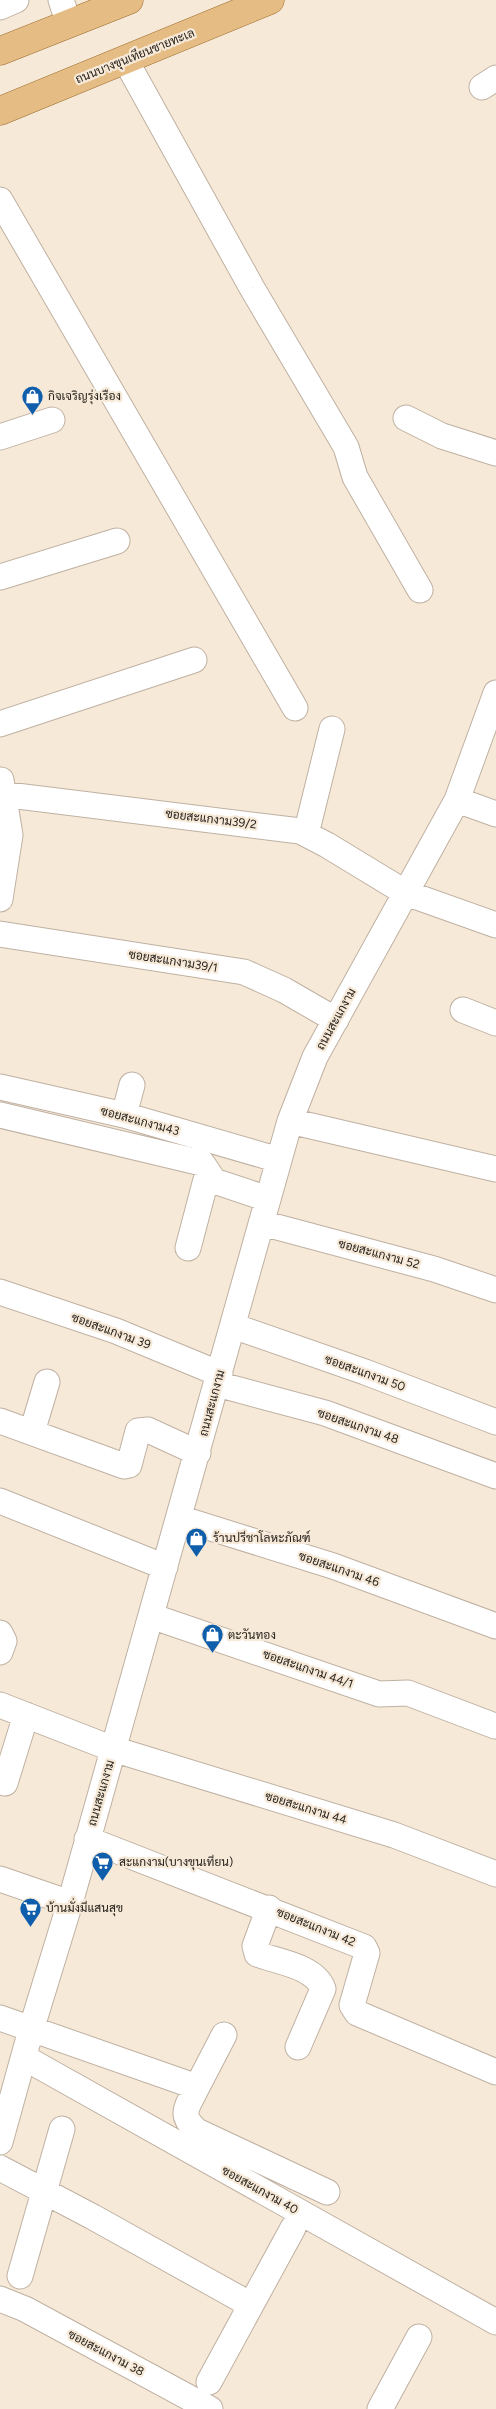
<svg xmlns="http://www.w3.org/2000/svg" width="496" height="2409" font-family="Figtree,Sarabun,sans-serif">
<style>
.lines{fill:none;stroke-linecap:round;stroke-linejoin:round}
.minor-casing{stroke:#bfb1a2;stroke-width:27}
.major-casing{stroke:#986a2b;stroke-width:29}
.minor{stroke:#fff;stroke-width:25}
.major{stroke:#e6bc85;stroke-width:28}
.labels{text-anchor:middle;stroke-width:4.5;stroke-linejoin:round;paint-order:stroke}
.street-label{font-size:12px;fill:#28231d;stroke:#f7e9d8}
.poi-label{font-size:12px;fill:#28231d;stroke:#f7e9d8;text-anchor:start}
</style>
<rect width="100%" height="100%" fill="#f7e9d8"/>
<g class="lines">
<defs>
<path id="minor" d="M61 0 69 24
M0 7 16 0
M126 61 252 288 346 447 355 477 420 590
M482 87 496 78
M0 200 295 708
M406 418 442 436 496 453
M0 437 52 420
M0 577 117 541
M0 724 194 660
M0 794 300 831 327 845 406 893 496 925
M457 800 496 814
M306 834 332 729
M0 899 10 835 1 780
M0 934 244 972 284 990 336 1020
M463 1010 496 1023
M0 1087 124 1115 279 1160
M0 1115 202 1163 214 1181 268 1199
M124 1115 132 1085
M290 1121 496 1169
M262 1223 434 1269 496 1290
M188 1248 208 1172
M0 1292 116 1331 220 1374
M233 1326 365 1372 496 1422
M217 1384 325 1413 496 1476
M0 1421 124 1466 129 1465 138 1431 148 1430 198 1453
M32 1432 47 1382
M0 1501 165 1567
M179 1518 333 1566 496 1626
M151 1616 379 1694 408 1693 495 1726
M0 1633 4 1641 0 1652
M0 1705 113 1749 394 1835 496 1874
M5 1783 26 1715
M87 1839 364 1947 367 1953 352 2005 357 2013 496 2072
M0 1879 70 1903
M269 1908 255 1946 257 1954C278 1962 315 1966 323 1989L298 2047
M0 2018 197 2087 224 2035
M25 2058 496 2322
M197 2087C187 2108 178 2114 197 2131L327 2192
M0 2142 31 2030 70 1903 290 1121 315 1057 457 800 496 693
M0 2168 93 2217 251 2305
M20 2276 62 2129
M0 2299 25 2309 210 2409
M209 2382 293 2228
M380 2409 419 2337"/>
<path id="major" d="M0 51 129 0
M0 111 270 0"/>
</defs>
<use href="#minor" class="minor-casing"/>
<use href="#major" class="major-casing"/>
<use href="#minor" class="minor"/>
<use href="#major" class="major"/>
</g>
<defs>
<symbol id="shop-pin" viewBox="-11 -11 22 30"><path d="M0 17L-7.5 6A9.5 9.5 0 1 1 7.5 6Z" fill="#0f5eac" stroke="#f7e9d8"/><path d="M-5-2.5h2.3a2.7 3.5 0 0 1 5.4 0H5L5.5 6h-11ZM-1.5-2.5h3a1.5 2.3 0 0 0-3 0Z" fill="#fff"/></symbol>
<symbol id="supermarket-pin" viewBox="-11 -11 22 30"><path d="M0 17L-7.5 6A9.5 9.5 0 1 1 7.5 6Z" fill="#0f5eac" stroke="#f7e9d8"/><path d="M-6-5.5h2.5l.6 2H6L4.5 2H-2.5L-4.4-4H-6ZM-1.5 3.2a1.3 1.3 0 1 0 .1 0ZM3 3.2a1.3 1.3 0 1 0 .1 0Z" fill="#fff"/></symbol>
</defs>
<g fill-rule="evenodd">
<use href="#shop-pin" x="20" y="384" width="25" height="34"/>
<use href="#shop-pin" x="184" y="1526" width="25" height="34"/>
<use href="#shop-pin" x="200" y="1622" width="25" height="34"/>
<use href="#supermarket-pin" x="90" y="1850" width="25" height="34"/>
<use href="#supermarket-pin" x="18" y="1896" width="25" height="34"/>
</g>
<g class="labels">
<g class="street-label">
<text transform="translate(135 56) rotate(-22)" y="4">ถนนบางขุนเทียนชายทะเล</text>
<text transform="translate(211 819) rotate(7)" y="4">ซอยสะแกงาม39/2</text>
<text transform="translate(173 961) rotate(9)" y="4">ซอยสะแกงาม39/1</text>
<text transform="translate(336 1019) rotate(-61)" y="4">ถนนสะแกงาม</text>
<text transform="translate(140 1121) rotate(15)" y="4">ซอยสะแกงาม43</text>
<text transform="translate(379 1254) rotate(15)" y="4">ซอยสะแกงาม 52</text>
<text transform="translate(111 1331) rotate(20)" y="4">ซอยสะแกงาม 39</text>
<text transform="translate(365 1373) rotate(20)" y="4">ซอยสะแกงาม 50</text>
<text transform="translate(212 1403) rotate(-75)" y="4">ถนนสะแกงาม</text>
<text transform="translate(358 1426) rotate(19)" y="4">ซอยสะแกงาม 48</text>
<text transform="translate(339 1569) rotate(19)" y="4">ซอยสะแกงาม 46</text>
<text transform="translate(308 1669) rotate(19)" y="4">ซอยสะแกงาม 44/1</text>
<text transform="translate(101 1793) rotate(-74)" y="4">ถนนสะแกงาม</text>
<text transform="translate(306 1808) rotate(17)" y="4">ซอยสะแกงาม 44</text>
<text transform="translate(316 1927) rotate(22)" y="4">ซอยสะแกงาม 42</text>
<text transform="translate(260 2190) rotate(29)" y="4">ซอยสะแกงาม 40</text>
<text transform="translate(106 2353) rotate(28)" y="4">ซอยสะแกงาม 38</text>
</g>
<g class="poi-label">
<text x="48" y="400">กิจเจริญรุ่งเรือง</text>
<text x="213" y="1542">ร้านปรีชาโลหะภัณฑ์</text>
<text x="228" y="1639">ตะวันทอง</text>
<text x="119" y="1866">สะแกงาม(บางขุนเทียน)</text>
<text x="46" y="1912">บ้านมั่งมีแสนสุข</text>
</g>
</g>
</svg>
